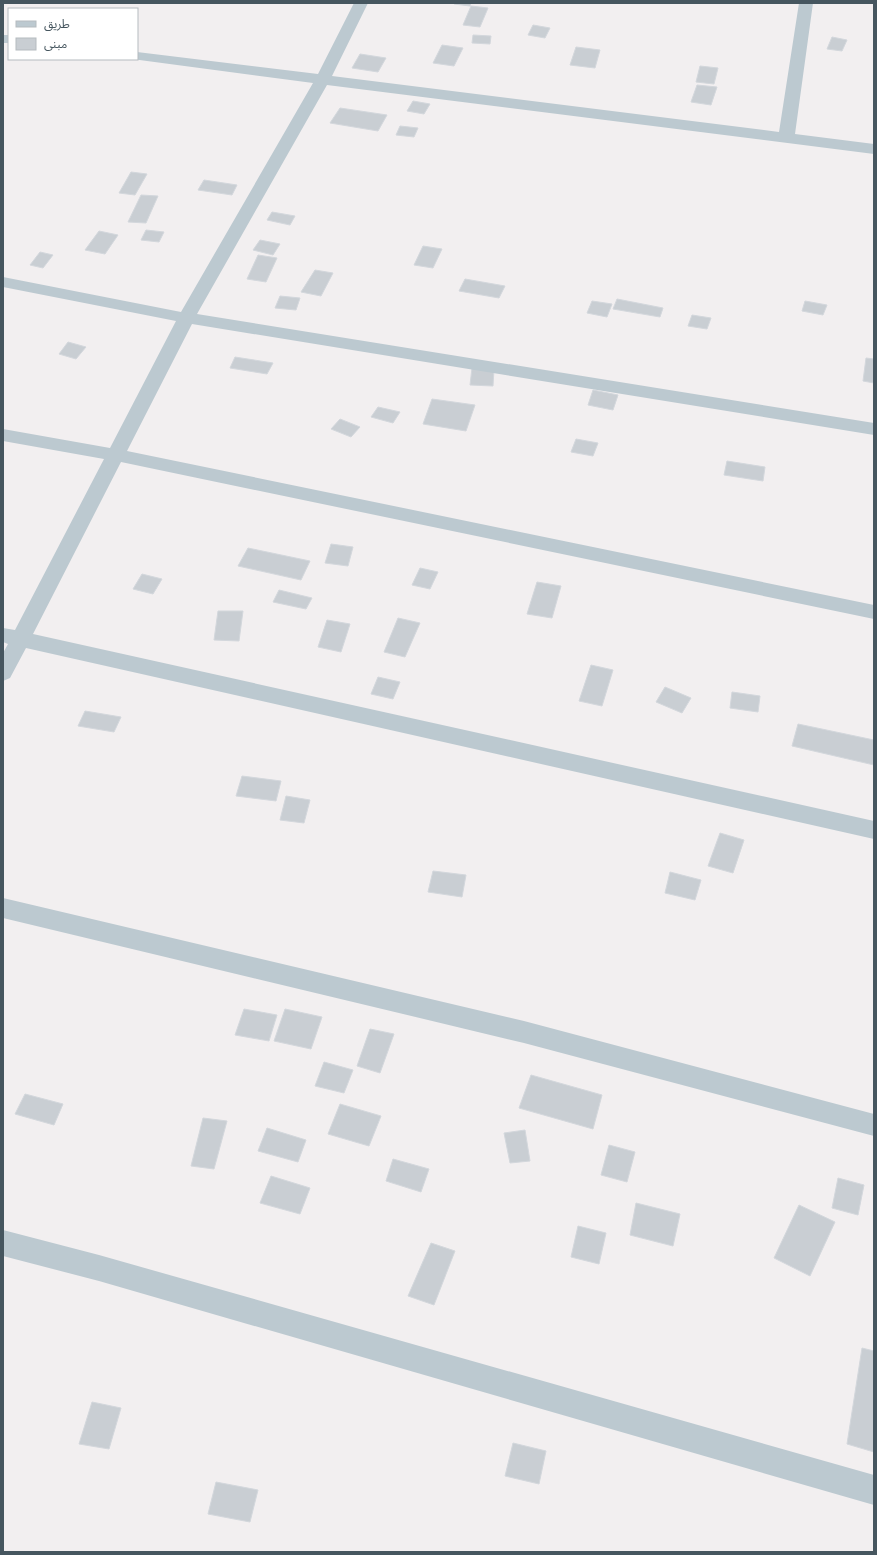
<svg xmlns="http://www.w3.org/2000/svg" width="877" height="1555" font-family="Mulish,'Noto Sans Arabic',sans-serif">
<style>
.building{fill:#c9ced3;stroke:#d3d7dc}
.lines{fill:none;stroke-linecap:round;stroke-linejoin:round}
.minor{fill:#bcc9d0;fill-rule:evenodd}
</style>
<rect width="100%" height="100%" fill="#f2eff0"/>
<path class="building" d="M455 3H471L470 6 454 4Z
M471 6 488 8 480 27 463 25Z
M533 25 550 28 545 38 528 35Z
M473 35 491 36 490 44 472 43Z
M832 37 847 40 842 51 827 49Z
M442 45 463 48 454 66 433 63Z
M576 47 600 50 595 68 570 65Z
M360 54 386 58 378 72 352 68Z
M700 66 718 68 714 84 696 82Z
M697 85 717 87 711 105 691 102Z
M413 101 430 104 424 114 407 111Z
M340 108 387 115 378 131 330 123Z
M400 126 418 128 414 137 396 135Z
M131 172 147 174 135 195 119 193Z
M204 180 237 185 232 195 198 190Z
M141 195 158 196 146 223 128 222Z
M272 212 295 216 290 225 267 220Z
M146 230 164 232 159 242 141 240Z
M99 231 118 235 105 254 85 250Z
M260 240 280 244 273 255 253 250Z
M423 246 442 249 433 268 414 265Z
M40 252 53 255 43 268 30 265Z
M258 255 277 258 266 282 247 279Z
M315 270 333 273 321 296 301 292Z
M465 279 505 286 499 298 459 291Z
M280 296 300 298 296 310 275 308Z
M617 299 663 308 660 317 613 309Z
M592 301 612 304 607 317 587 313Z
M805 301 827 305 823 315 802 311Z
M692 315 711 318 707 329 688 326Z
M68 342 86 347 76 359 59 354Z
M235 357 273 363 267 374 230 368Z
M866 358 874 359V383L863 381Z
M472 368 494 369 493 386 470 385Z
M593 390 618 395 613 410 588 405Z
M432 399 475 405 466 431 423 424Z
M378 407 400 412 393 423 371 417Z
M340 419 360 427 351 437 331 429Z
M576 439 598 443 593 456 571 452Z
M727 461 765 467 763 481 724 475Z
M331 544 353 547 348 566 325 563Z
M248 548 310 561 301 580 238 566Z
M420 568 438 572 430 589 412 585Z
M142 574 162 579 153 594 133 589Z
M537 582 561 586 552 618 527 614Z
M279 590 312 598 306 609 273 602Z
M218 611H243L239 641 214 640Z
M398 618 420 623 405 657 384 652Z
M327 620 350 624 341 652 318 647Z
M591 665 613 670 602 706 579 701Z
M378 677 400 682 393 699 371 694Z
M665 687 691 698 682 713 656 702Z
M732 692 760 696 758 712 730 708Z
M85 711 121 717 114 732 78 726Z
M798 724 874 740V765L792 746Z
M242 776 281 781 276 801 236 796Z
M286 796 310 800 304 823 280 820Z
M720 833 744 840 733 873 708 866Z
M433 871 466 875 462 897 428 892Z
M670 872 701 880 695 900 665 893Z
M244 1009 277 1015 269 1041 235 1035Z
M285 1009 322 1017 311 1049 274 1041Z
M370 1029 394 1034 380 1073 357 1066Z
M324 1062 353 1070 344 1093 315 1086Z
M531 1075 602 1095 593 1129 519 1108Z
M25 1094 63 1104 54 1125 15 1114Z
M340 1104 381 1116 369 1146 328 1134Z
M203 1118 227 1121 214 1169 191 1166Z
M267 1128 306 1140 298 1162 258 1151Z
M525 1130 530 1161 510 1163 504 1133Z
M609 1145 635 1152 627 1182 601 1175Z
M393 1159 429 1169 421 1192 386 1181Z
M271 1176 310 1188 300 1214 260 1203Z
M838 1178 864 1185 858 1215 832 1208Z
M636 1203 680 1214 673 1246 630 1235Z
M799 1205 835 1222 810 1276 774 1258Z
M578 1226 606 1233 599 1264 571 1257Z
M431 1243 455 1251 434 1305 408 1296Z
M862 1348 874 1351V1452L847 1444Z
M92 1402 121 1408 109 1449 79 1444Z
M513 1443 546 1451 539 1484 505 1476Z
M216 1482 258 1490 250 1522 208 1514Z"/>
<g class="lines">
<path class="minor" d="M354 3H368L332 76 779 132 799 3H813L795 134 874 144V154L327 85 197 314 874 423V435L192 324 127 451 874 605V619L121 462 33 634 874 821V839L26 648 10 678 3 681V653L8 644 3 642V628L15 630 104 459 3 441V429L110 448 176 321 3 287V277L181 312 313 83 132 59H137V52L318 74Z
M3 35H9V43H3Z
M3 898 524 1021 874 1114V1136L524 1043 3 918Z
M3 1230 99 1255 874 1475V1505L99 1281 3 1256Z"/>
</g>
<rect width="877" height="1555" fill="none" stroke="#46565f" stroke-width="8"/>
<rect x="8" y="8" width="130" height="52" fill="#ffffff" stroke="#b5bbbf"/>
<rect x="16" y="21" width="20" height="6" fill="#bcc9d0" stroke="#b5bbbf"/>
<text x="44" y="28" font-size="12" fill="#46565f">طريق</text>
<rect x="16" y="38" width="20" height="12" fill="#c9ced3" stroke="#b5bbbf"/>
<text x="44" y="48" font-size="12" fill="#46565f">مبنى</text>
</svg>
